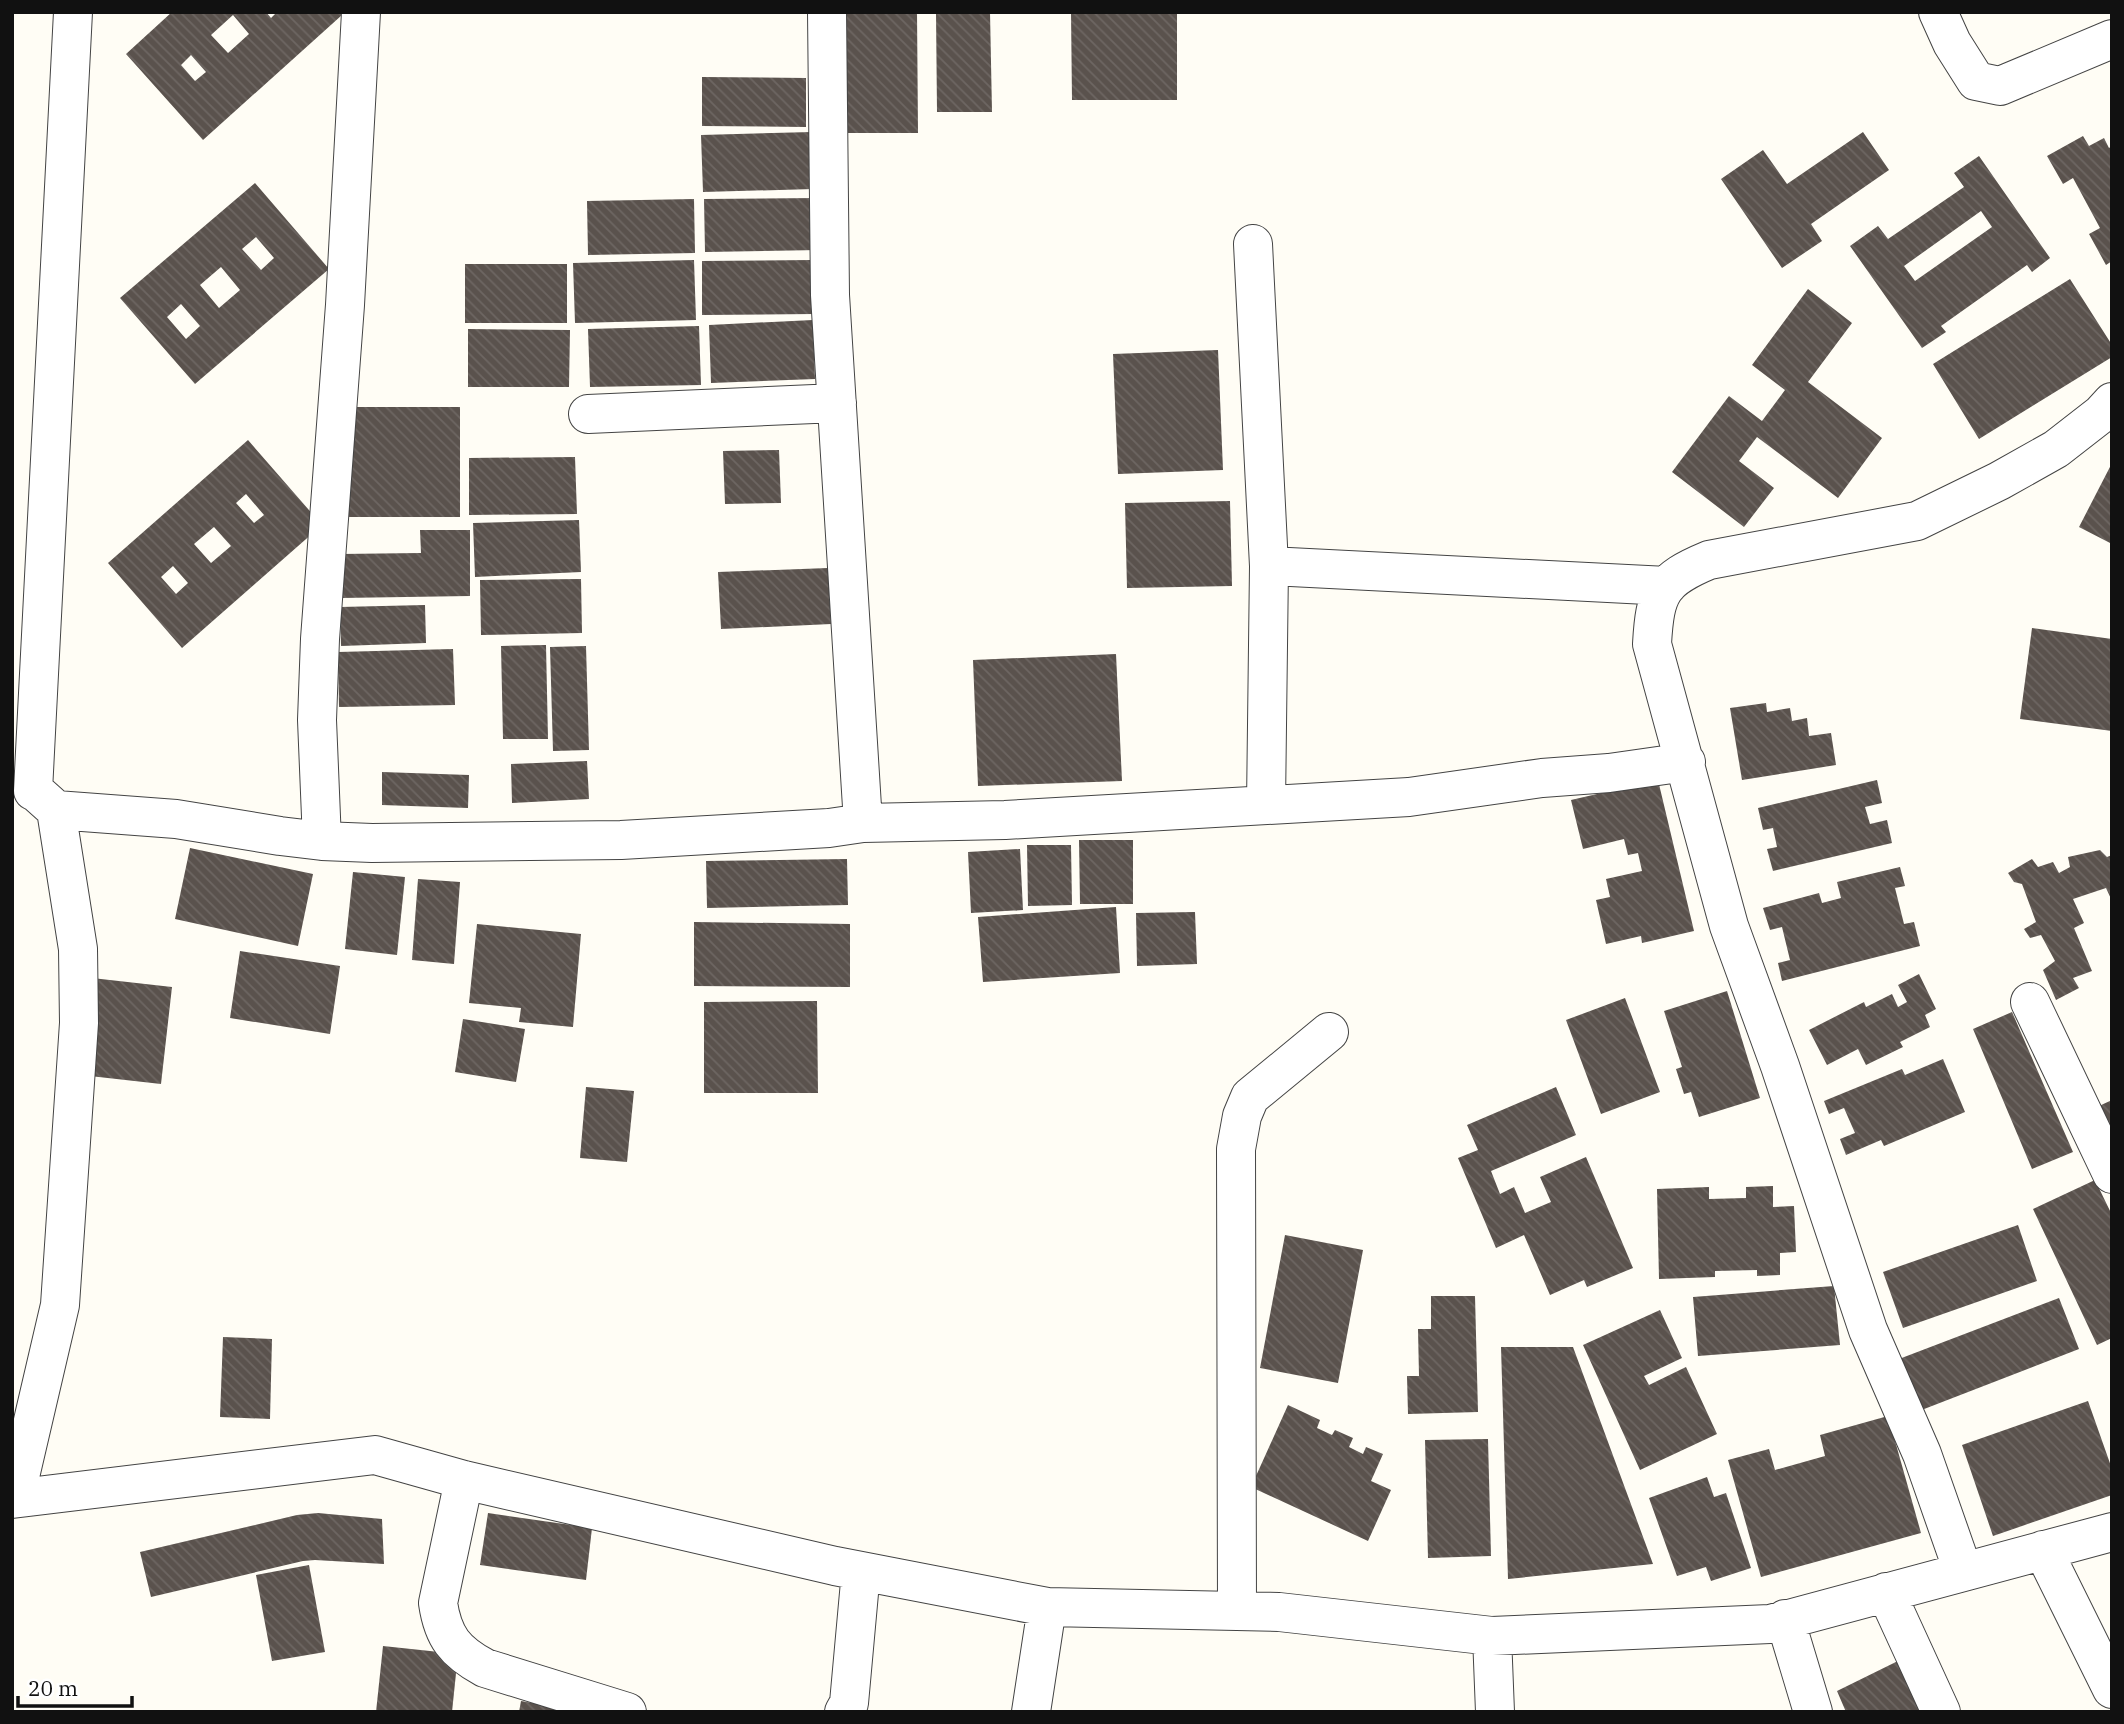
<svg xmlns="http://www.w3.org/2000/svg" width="2124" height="1724" font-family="'IBM Plex Serif',serif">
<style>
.building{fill:url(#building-back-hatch);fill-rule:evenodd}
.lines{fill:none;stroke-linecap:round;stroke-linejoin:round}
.minor-casing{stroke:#444;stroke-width:40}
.minor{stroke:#fff;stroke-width:38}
</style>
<defs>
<pattern id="building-back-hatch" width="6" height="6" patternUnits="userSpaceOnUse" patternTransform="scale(1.75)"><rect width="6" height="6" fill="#5a524d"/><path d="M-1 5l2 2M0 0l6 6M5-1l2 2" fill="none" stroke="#6d6662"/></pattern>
</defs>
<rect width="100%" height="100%" fill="#fffdf5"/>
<path class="building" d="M172 12H266L271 18 277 12H339L342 15 203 140 126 54ZM233 15 249 34 228 53 211 35ZM191 55 206 72 195 81 181 65Z
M845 12H917L918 133H846Z
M936 12H990L992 112H937Z
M1071 12H1177V100H1072Z
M702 77 806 78V127L702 126Z
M812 132 813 189 703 192 701 135Z
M1863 132 1889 170 1811 224 1822 241 1782 268 1721 179 1763 150 1787 184Z
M2083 136 2089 146 2104 138 2109 148 2112 146V261L2106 265 2089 234 2100 228 2073 178 2063 184 2047 156Z
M1979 156 2050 258 2032 272 2027 265 1941 326 1946 332 1922 348 1850 246 1878 226 1888 239 1964 187 1954 173ZM1981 211 1992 227 1915 281 1904 266Z
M255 183 329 269 195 384 120 298ZM256 237 274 258 261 270 242 249ZM221 267 240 290 219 308 200 285ZM181 304 200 326 186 339 167 317Z
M818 198 819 250 705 252 704 199Z
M694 199 695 253 588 255 587 201Z
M694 260 696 320 575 323 573 263Z
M813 260 814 314 702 315V261Z
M465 264H567V323H465Z
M2070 279 2112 345V357L1979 439 1933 364Z
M1808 289 1852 323 1808 382 1882 438 1838 498 1757 437 1739 461 1774 488 1744 527 1672 472 1729 396 1762 421 1785 390 1752 365Z
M813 320 815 379 711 383 709 325Z
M699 326 701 385 590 387 588 329Z
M468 329 570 330 569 387H468Z
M1218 350 1223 470 1118 474 1113 354Z
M346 407H460V517H346Z
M248 440 322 525 182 648 108 563ZM246 494 264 515 254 523 236 503ZM214 527 231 546 211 563 194 544ZM173 566 188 583 176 594 161 577Z
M779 450 781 503 725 504 723 451Z
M575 457 577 514 469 515V458Z
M2112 463V544L2079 527Z
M1230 501 1232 586 1127 588 1125 503Z
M579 520 581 572 475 577 473 523Z
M420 530H470V596L341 598 340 554 421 553Z
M828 568 831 624 721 629 718 572Z
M581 579 582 633 481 635 480 580Z
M425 605 426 643 341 646 340 607Z
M2032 628 2112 639V731L2020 719Z
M546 645 548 739H503L501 646Z
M586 646 589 750 553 751 550 647Z
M453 649 455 705 339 707 338 652Z
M1116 654 1122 781 978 786 973 660Z
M1766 703 1767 712 1790 708 1792 721 1807 718 1809 736 1831 733 1836 765 1742 780 1730 708Z
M587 761 589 799 512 803 511 764Z
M382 772 469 775 468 808 382 805Z
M1658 780 1694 931 1642 943 1641 936 1606 944 1596 900 1610 897 1606 879 1642 871 1638 853 1628 855 1624 839 1583 849 1571 800Z
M1877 780 1882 803 1865 807 1870 824 1887 820 1892 843 1773 871 1767 849 1777 847 1773 828 1763 830 1758 808Z
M1079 840H1133V904H1080Z
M1027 845H1071L1072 905 1028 906Z
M190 848 313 874 298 946 175 919Z
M1020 849 1023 910 971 913 968 852Z
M2100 850 2107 857 2112 855V901L2106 888 2073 899 2084 923 2074 928 2092 971 2073 978 2079 988 2056 1000 2043 970 2055 961 2041 935 2030 938 2024 929 2036 922 2022 884 2014 882 2008 873 2032 859 2038 867 2053 862 2059 873 2070 867 2068 857Z
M847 859 848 905 707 908 706 861Z
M1900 867 1905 886 1895 888 1904 924 1914 922 1920 946 1782 981 1778 963 1790 960 1782 927 1770 930 1763 908 1819 893 1822 903 1841 898 1837 882Z
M353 872 405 877 397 955 345 949Z
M418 879 460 882 454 964 412 960Z
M1116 907 1120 973 983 982 978 917Z
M1195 912 1197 964 1137 966 1136 913Z
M694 922 850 924V987L694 986Z
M477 924 581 934 573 1027 519 1022 521 1008 469 1003Z
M240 951 340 966 330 1034 230 1018Z
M1919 974 1936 1009 1925 1015 1930 1027 1900 1042 1903 1047 1866 1065 1858 1049 1827 1065 1809 1030 1864 1002 1866 1007 1892 994 1898 1007 1907 1002 1898 985Z
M92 978 172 987 161 1084 81 1075Z
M1727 991 1760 1098 1699 1117 1691 1092 1684 1094 1676 1069 1682 1067 1664 1011Z
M1625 998 1660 1092 1601 1114 1566 1020Z
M817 1001 818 1093H704V1002Z
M2012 1012 2073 1152 2032 1169 1973 1029Z
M463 1019 525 1029 516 1082 455 1072Z
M1943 1059 1965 1112 1884 1146 1881 1140 1846 1155 1840 1139 1855 1133 1844 1108 1829 1114 1824 1101 1902 1069 1905 1075Z
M586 1087 634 1091 627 1162 580 1158Z
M1556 1087 1576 1135 1491 1171 1500 1194 1514 1187 1525 1213 1551 1202 1540 1177 1586 1157 1633 1268 1587 1287 1584 1280 1550 1295 1524 1235 1496 1248 1458 1158 1478 1150 1467 1125Z
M2112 1100V1136L2099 1106Z
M2095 1180 2112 1215V1338L2097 1345 2033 1209Z
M1773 1186V1207L1794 1206 1796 1252 1780 1253V1275L1757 1276V1270L1715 1271V1277L1659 1279 1657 1189 1709 1187V1199L1746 1198V1187Z
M2018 1225 2037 1281 1903 1328 1883 1272Z
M1285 1235 1363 1250 1338 1383 1260 1368Z
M1834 1286 1840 1345 1698 1356 1693 1297Z
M1431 1296H1475L1478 1412 1408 1414 1407 1376H1419L1418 1329H1431Z
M2059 1298 2079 1349 1919 1411 1899 1359Z
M1660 1310 1682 1358 1644 1376 1649 1385 1686 1367 1717 1434 1640 1470 1583 1345Z
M223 1337 272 1339 270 1419 220 1417Z
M1501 1347H1573L1653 1564 1508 1579Z
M2088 1401 2112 1469V1495L1993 1536 1962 1445Z
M1288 1405 1320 1420 1317 1428 1332 1435 1335 1430 1353 1438 1349 1447 1363 1454 1366 1447 1383 1454 1371 1481 1391 1490 1368 1541 1251 1487Z
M1888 1416 1921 1533 1761 1577 1728 1460 1769 1449 1775 1470 1825 1456 1820 1435Z
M1488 1439 1491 1556 1428 1558 1425 1440Z
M1707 1477 1714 1497 1726 1493 1751 1568 1711 1581 1706 1567 1677 1576 1649 1498Z
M318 1513 382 1519 384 1564 315 1560 303 1561 151 1597 140 1552 297 1515Z
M488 1513 592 1528 586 1580 480 1565Z
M309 1565 325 1652 272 1661 256 1575Z
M383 1646 458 1654 452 1712H376Z
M1904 1658 1928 1712H1846L1837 1691Z
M521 1701 573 1710V1712H519Z"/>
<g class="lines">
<defs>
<path id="minor" d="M827 12 830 295 863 823
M1938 12 1952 43 1976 81 2000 86 2112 39
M1253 244 1269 566 1266 805
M588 414 837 403
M1269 566 1667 586
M33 791 73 12
M56 810 176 819 280 836 322 841 372 843 621 840 829 828 863 823 1005 820 1409 797 1542 778 1609 773 1686 762
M322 841 317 720 320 639 345 305 361 12
M2030 1002 2112 1174
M464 1480 438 1603C443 1637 455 1652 485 1668L627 1712
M15 1498 60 1305 79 1023 78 949 56 810 37 793
M12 1499 375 1455 464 1480 835 1566 1047 1607 1279 1612 1492 1636 1770 1624 2112 1532
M2043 1550 2112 1689
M1963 1571 1922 1454 1868 1330 1780 1066 1729 926 1652 644C1655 592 1661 580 1709 560L1917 521 1999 481 2056 449 2101 414 2112 402
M1886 1592 1941 1712
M1237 1611 1236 1149 1242 1116 1250 1097 1329 1032
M1785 1619 1813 1712
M1492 1636 1495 1712
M844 1712 849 1703 861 1571
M1031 1712 1047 1607"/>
</defs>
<use href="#minor" class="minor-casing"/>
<use href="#minor" class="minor"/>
</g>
<rect width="2124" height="1724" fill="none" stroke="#111111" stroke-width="28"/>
<path d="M18 1696v10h114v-10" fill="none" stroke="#111111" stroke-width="3.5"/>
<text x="28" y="1696" font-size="21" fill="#111111" stroke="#ffffff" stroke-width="5" paint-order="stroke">20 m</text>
</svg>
